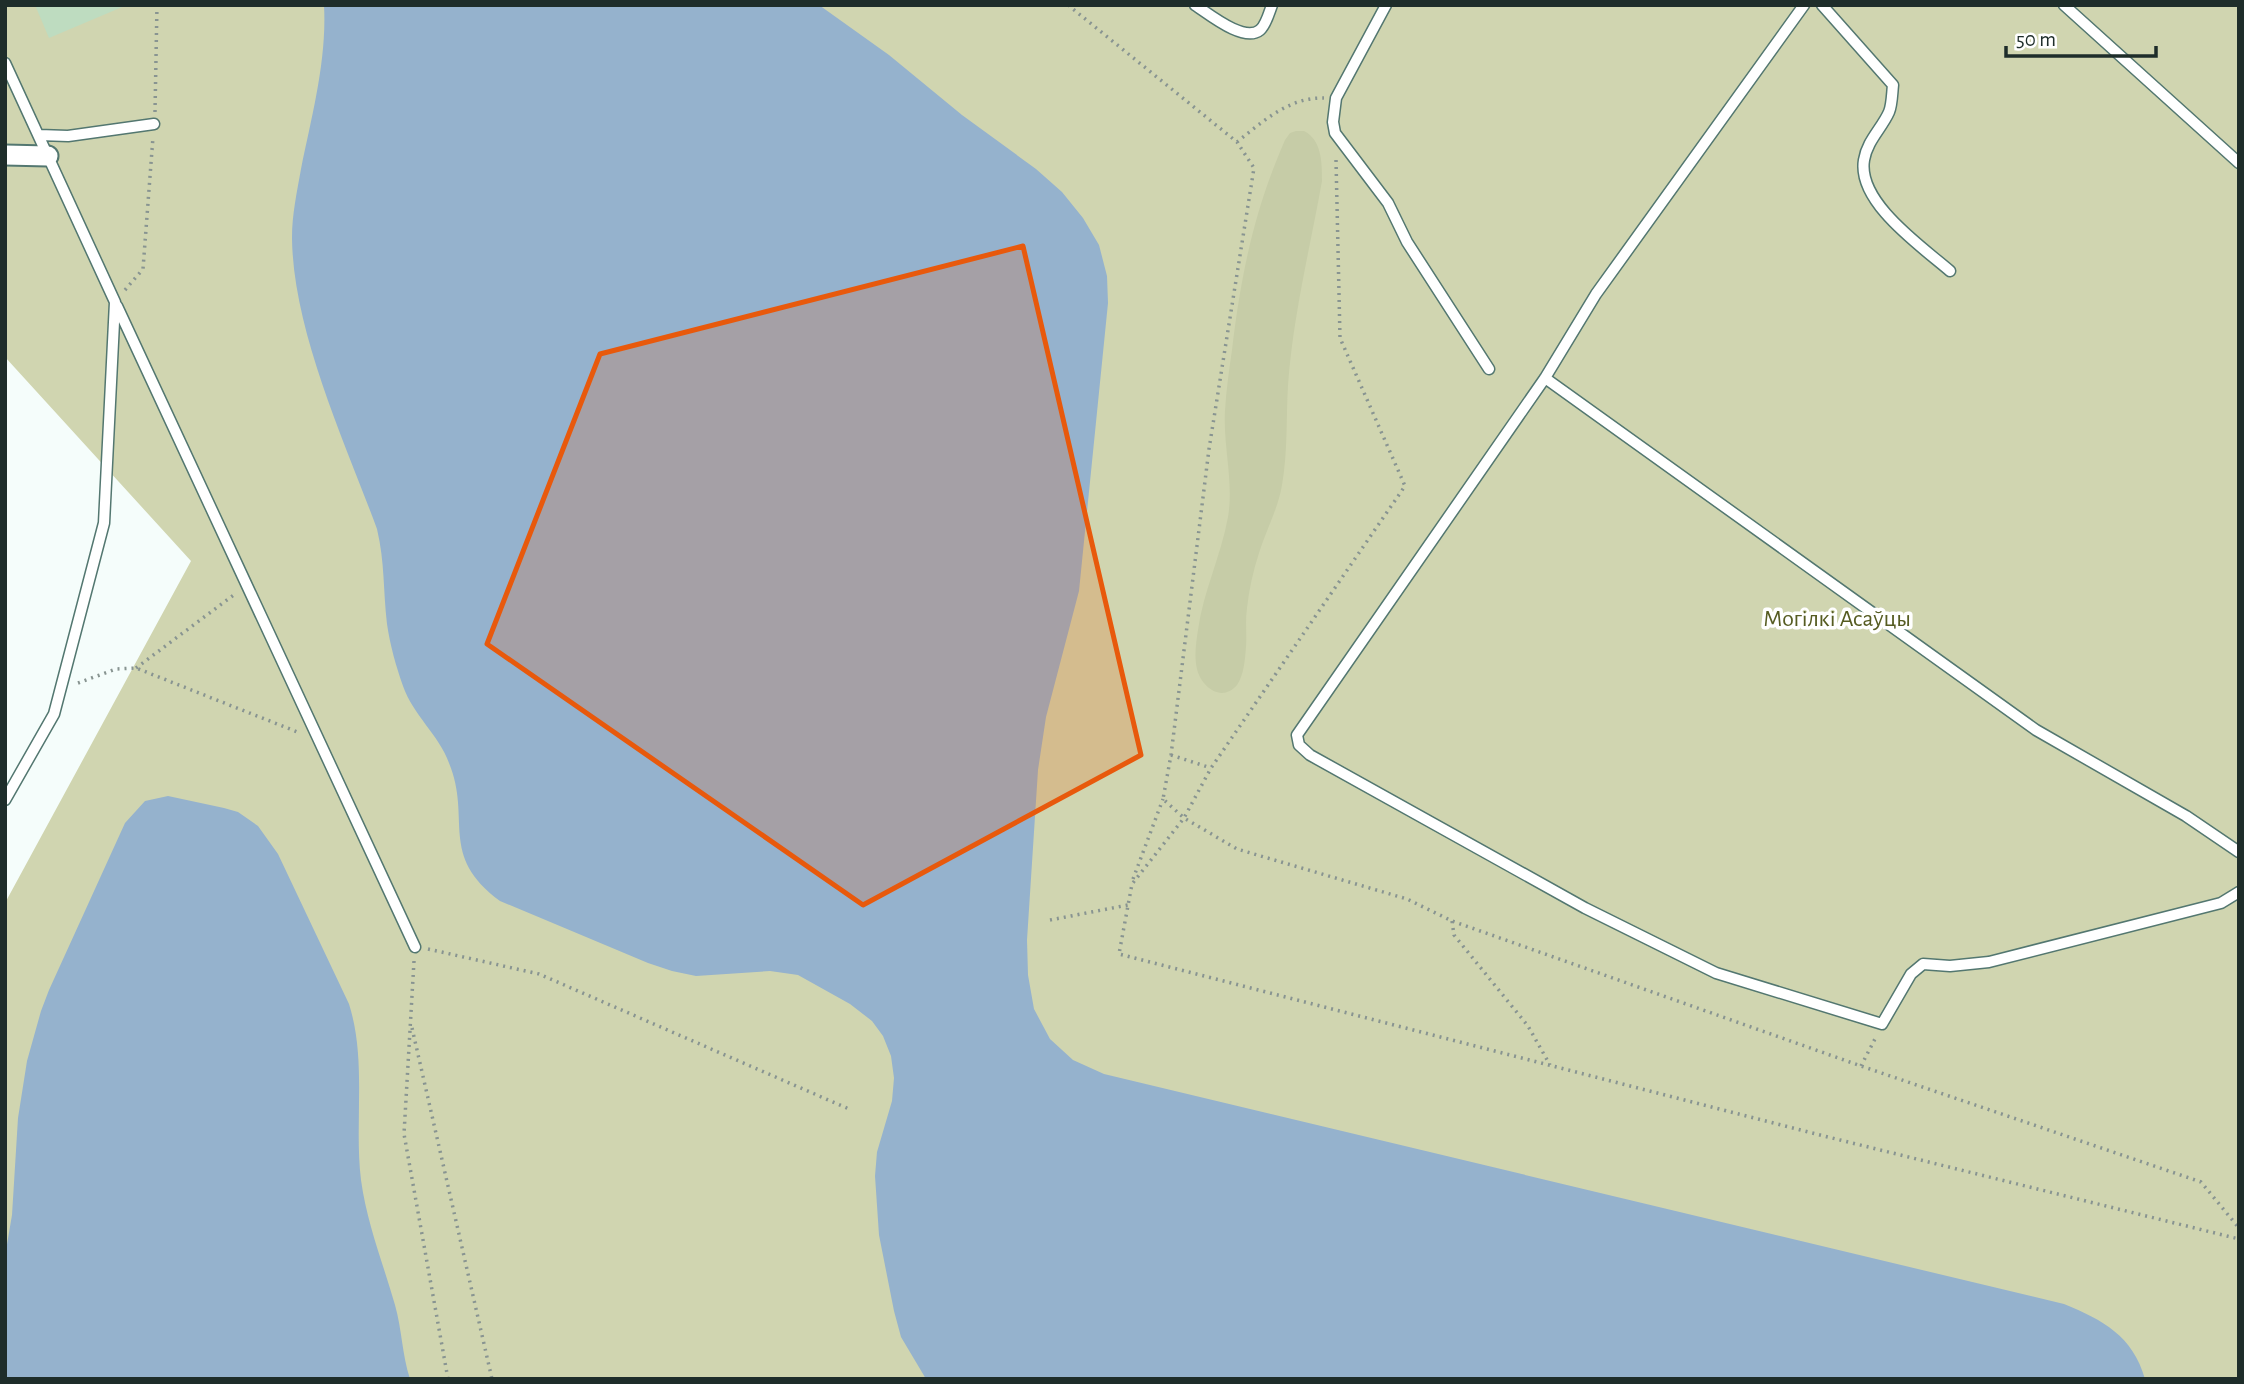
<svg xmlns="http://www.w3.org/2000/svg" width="2244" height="1384" font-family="'Alegreya Sans',sans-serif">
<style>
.green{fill:#d0d5b0}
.forest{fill:#c6cca7}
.water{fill:#95b2cd}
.building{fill:#bedcc0}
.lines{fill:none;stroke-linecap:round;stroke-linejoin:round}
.lane-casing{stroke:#537770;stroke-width:13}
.street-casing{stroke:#537770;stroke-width:23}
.path{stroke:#889491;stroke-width:3.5;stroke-dasharray:2 5;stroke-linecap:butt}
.lane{stroke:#fff;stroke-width:10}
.street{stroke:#fff;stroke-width:19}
.marked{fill:#e8590c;fill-opacity:0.2;stroke:#e8590c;stroke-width:5;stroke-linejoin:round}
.labels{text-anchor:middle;stroke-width:7;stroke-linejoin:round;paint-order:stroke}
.park-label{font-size:24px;fill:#565c22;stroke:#fff}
</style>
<rect width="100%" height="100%" fill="#f5fdfb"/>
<path class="green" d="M5 5H2239V1379H5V903L191 561 5 357Z"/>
<path class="forest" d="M1296 131H1304C1322 140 1322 163 1322 181 1310 248 1293 316 1288 385 1286 418 1288 451 1282 485 1278 509 1266 530 1259 553 1253 571 1249 590 1247 608 1245 621 1247 634 1246 647 1245 659 1244 675 1237 685 1222 703 1201 687 1197 669 1194 657 1196 643 1198 630 1203 592 1221 556 1228 517 1234 482 1223 446 1225 411 1226 391 1229 371 1232 350 1241 274 1254 211 1285 140L1290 133Z"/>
<path class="water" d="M324 5H819L889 55 962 115 1036 169 1062 192 1083 218 1099 245 1107 276 1108 303 1079 591 1046 717 1038 770 1027 940 1028 975 1034 1009 1050 1039 1073 1060 1104 1074 2064 1304C2103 1320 2133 1336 2145 1379H926L901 1337 894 1311 879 1235 875 1176 877 1152 892 1101 894 1078 891 1056 883 1036 872 1021 850 1004 798 975 770 971 696 976 672 971 648 963 500 901C438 855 472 819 449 763 439 735 413 715 403 686 396 666 390 645 387 624 383 591 385 563 377 529 345 442 293 331 292 238 292 214 297 192 301 169 312 115 327 60 324 5Z
M168 796 224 808 238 812 258 826 278 854 349 1004C367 1061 354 1122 361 1180 367 1224 383 1263 395 1305 402 1330 402 1354 410 1379H5V1256L12 1215 18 1118 27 1061 41 1011 49 990 125 823 145 801Z"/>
<path class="building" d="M35 5H127L49 38Z"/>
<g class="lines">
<defs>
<path id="lane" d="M1195 5C1209 14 1244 43 1260 30 1266 25 1269 13 1272 5
M1386 5 1336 98 1333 122 1335 133 1388 203 1407 242 1489 369
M1804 5 1596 294 1545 378 1297 735 1299 745 1310 755 1585 908 1716 973 1882 1024 1911 974 1923 964 1950 966 1989 962 2221 903 2239 892
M1822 5 1893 85C1892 94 1892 105 1889 112 1882 128 1867 141 1864 160 1857 202 1921 246 1950 271
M2064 5 2239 163
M5 63 115 302 104 523 54 714 5 800
M39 135 68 136 154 124
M117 306 415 947
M1545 378 2036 730 2186 816 2239 852"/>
<path id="street" d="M5 155 48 156"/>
</defs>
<use href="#lane" class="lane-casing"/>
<use href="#street" class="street-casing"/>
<path class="path" d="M1068 5 1237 142 1254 168 1209 449 1171 755 1163 799 1184 818 1237 849 1407 899 1452 921 1861 1066 2201 1182 2239 1228
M155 112 157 5
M1237 142C1262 122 1289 97 1324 98
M1336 160 1340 338 1405 486 1211 768 1184 818 1132 884 1119 954 1828 1137 2239 1239
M125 290 143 269 153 137
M136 668 235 594
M78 683 116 669 136 668 300 733
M1171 755 1211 768
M1133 879 1163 799
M1050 920 1128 905
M1452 921 1454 935 1528 1026 1550 1065
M428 949 539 974 849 1109
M414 961 404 1134 448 1379
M412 1028 492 1379
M1861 1066 1877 1035"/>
<use href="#lane" class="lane"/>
<use href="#street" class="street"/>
</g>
<path class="marked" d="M1023 246 1141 755 863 905 487 644 600 354Z"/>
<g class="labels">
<g class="park-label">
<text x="1837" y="626">Могілкі Асаўцы</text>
</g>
</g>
<rect width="2244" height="1384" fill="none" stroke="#1e2d2a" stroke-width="14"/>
<path d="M2006 46v10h150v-10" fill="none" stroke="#1e2d2a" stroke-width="3.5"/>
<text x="2016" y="46" font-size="21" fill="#1e2d2a" stroke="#ffffff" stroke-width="5" paint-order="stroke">50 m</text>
</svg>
